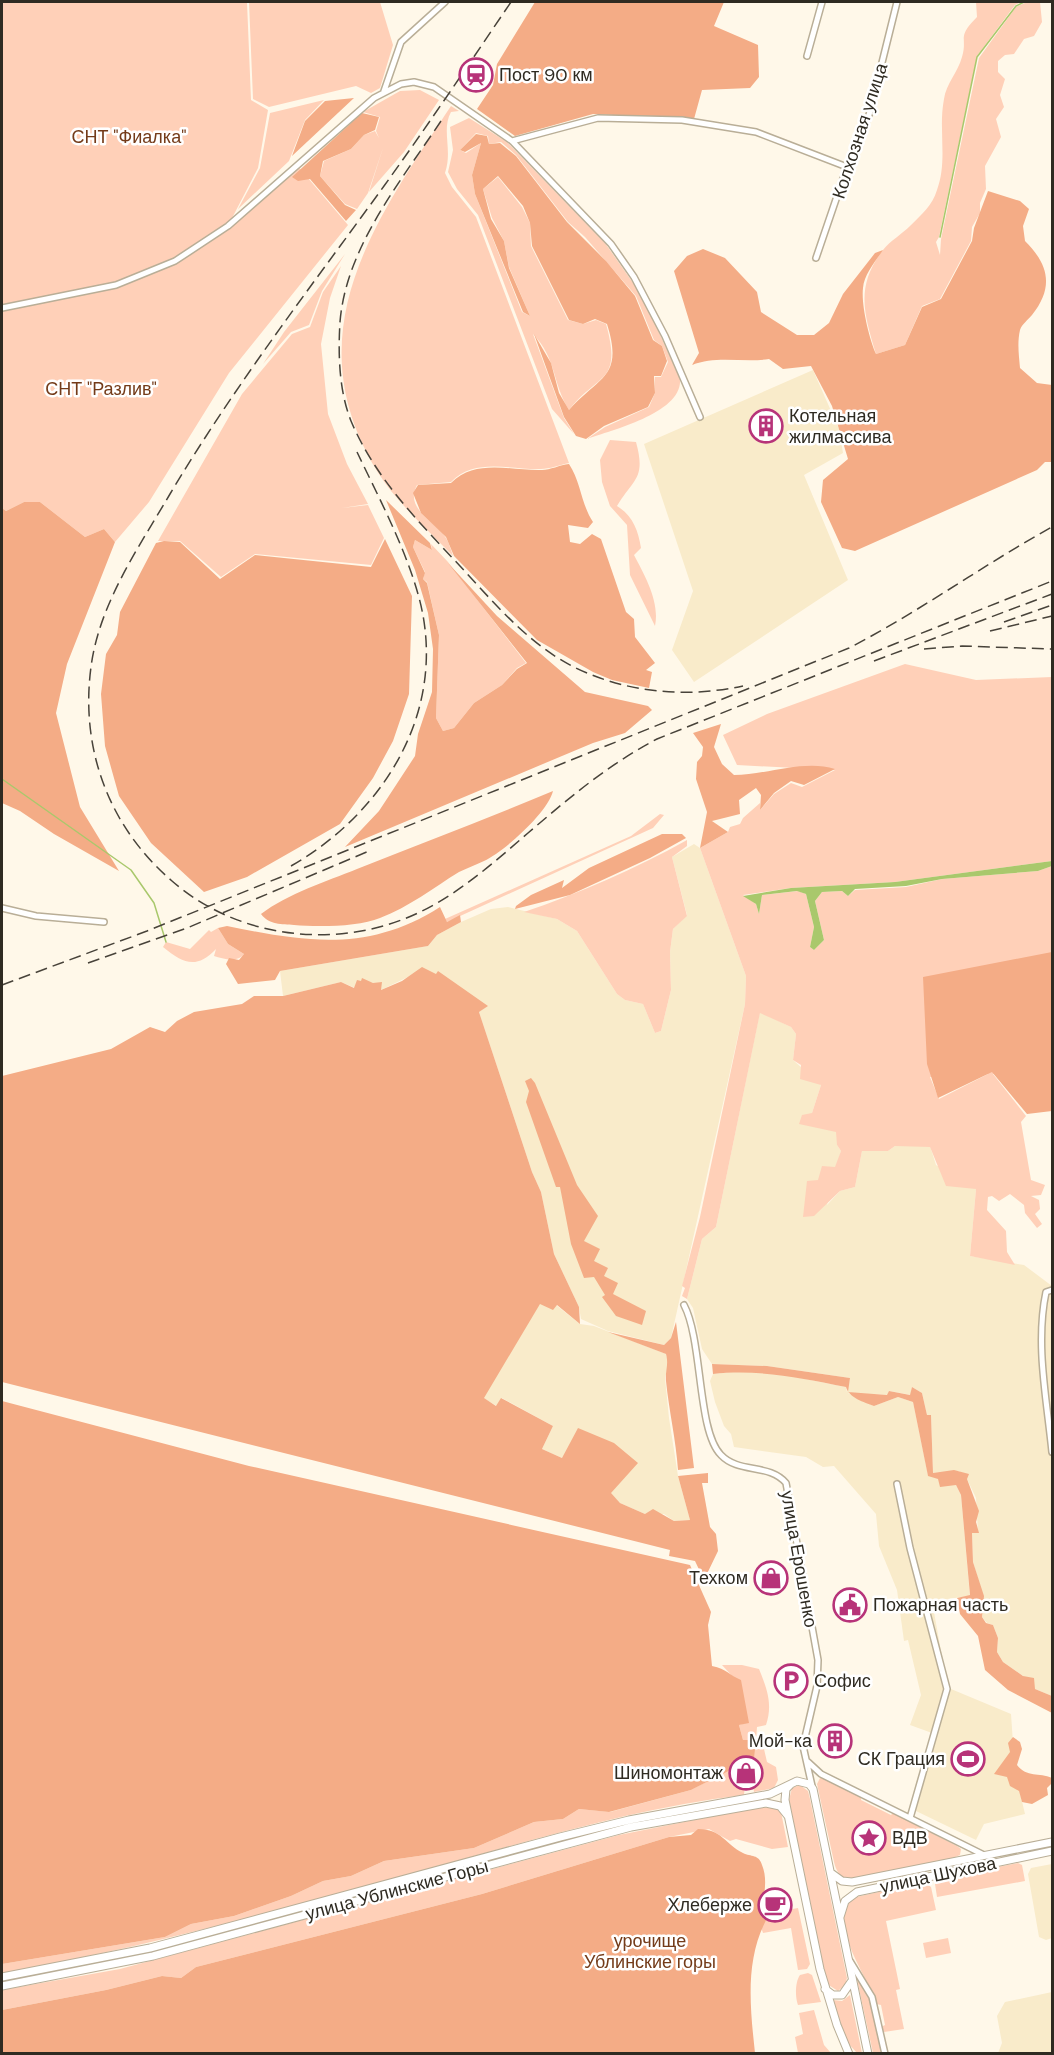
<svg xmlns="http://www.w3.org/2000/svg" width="1054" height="2055" font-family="'DM Sans',sans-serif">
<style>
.built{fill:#f9ebca}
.green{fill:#ffd0b8;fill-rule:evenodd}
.forest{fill:#f4ac86}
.water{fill:#a9c86c}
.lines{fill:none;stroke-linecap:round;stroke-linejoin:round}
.stream{stroke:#a9c86c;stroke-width:1.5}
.minor-casing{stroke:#b9ae97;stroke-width:8}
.major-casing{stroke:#b9ae97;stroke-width:9}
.minor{stroke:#fff;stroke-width:5}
.major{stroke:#fff;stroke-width:7}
.rail{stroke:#48433a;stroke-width:1.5;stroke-dasharray:12 6;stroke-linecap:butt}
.labels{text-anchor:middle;stroke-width:5;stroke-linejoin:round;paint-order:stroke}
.poi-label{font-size:18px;fill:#2f2b22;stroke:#fff;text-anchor:start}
.street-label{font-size:18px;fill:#2f2b22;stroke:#fff}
.park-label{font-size:18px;fill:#743b19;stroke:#fff}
</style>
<rect width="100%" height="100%" fill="#fff8e9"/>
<path class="built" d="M813 370 839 429 843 453 804 475 848 580 694 682 672 650 693 591 644 444Z
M694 844 700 848 746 976 745 1004 671 1338 664 1345 608 1331 581 1319 579 1307 554 1254 541 1192 532 1172 479 1012 487 1006 436 974 410 976 381 990 373 983 361 981 355 988 341 982 283 996 280 971 428 946 437 935 461 922 491 909 508 907 557 919 577 931 617 994 625 1000 643 1004 655 1033 661 1031 671 990 670 952 673 929 687 915 672 857Z
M760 1012 791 1027 796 1034 793 1060 821 1085 812 1113 837 1132V1145L841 1151 827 1205 840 1191 855 1187 862 1151H888L895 1146H930L936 1165 976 1189 970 1256 1024 1265 1052 1286V1696L1035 1689 1026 1678 1003 1662 997 1652 998 1638 993 1625 987 1623 982 1617 983 1595 973 1562 972 1533H978L976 1498 967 1479 959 1471 933 1473 931 1415H927L922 1393 912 1387 911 1395 889 1391 888 1395 848 1393 874 1406 898 1397 913 1402 928 1475 956 1485 961 1495 970 1596 932 1601 948 1690 951 1689 1011 1714 1015 1772 1025 1814 984 1824 976 1840 916 1811 932 1733 910 1725 921 1695 908 1640 904 1641 897 1590 879 1546 876 1514 834 1466 823 1467 806 1457 734 1447 731 1434 724 1426 715 1402 710 1381 713 1374 741 1371 775 1373 846 1387 847 1392 850 1378 767 1366 712 1364 702 1349 693 1308 687 1299 702 1239 716 1227Z
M540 1303 556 1305 580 1324 594 1326 666 1354 669 1363 665 1378 669 1418 678 1476 690 1520 674 1521 664 1514H645L620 1503 610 1493 562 1458 542 1449 553 1426 502 1398 497 1406 483 1398Z
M1052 1864V1938L1046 1940 1039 1937 1028 1874 1031 1868Z
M1052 1992V2053H998L1002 2043 997 2016 1005 2002Z"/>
<path class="green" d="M2 2H247L251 100 268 110 258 168 229 224 296 164 348 225 229 373 149 502 115 542 104 529 85 537 40 502H24L6 511 2 508Z
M249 2H380L393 45 380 88 371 93 356 86 269 107 253 99Z
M976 2H1021L1015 5 977 56 939 237 936 242 940 255 941 239 979 58 1016 7 1027 2H1040L1042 22 1034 36 1024 39 1014 54 1005 55 998 61V72L1005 79 1000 95 1004 107 996 119 1001 137 985 166 986 189 980 203V213L972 227 971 241 940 299 922 306 905 345 876 354C864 314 855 286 883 250 890 241 902 234 910 226 922 214 932 206 937 190 948 160 938 130 944 99 946 84 958 72 962 57 968 37 956 38 977 17Z
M420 90 439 100 404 152 369 192 383 148 368 193 357 209 345 204 320 176 324 161 351 149 364 135 375 131 379 138 376 131 380 117 363 112 400 91Z
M324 100 305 120 289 161 238 209 260 168 270 113Z
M451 106 459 111 451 112C441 130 453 150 445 173L452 187 476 217 569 463C560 465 549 469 541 469 511 470 475 457 451 482L417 485C404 509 435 521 446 538 449 543 451 550 453 556 428 530 396 502 377 471 293 332 375 221 451 106Z
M469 118 507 142 605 243 643 297 680 379C683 413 612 430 587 439L605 427 649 407 655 393V377H661L668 362 662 346 654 340 636 296 585 237 568 222 516 155 501 142 489 144 488 136 476 133 460 150 466 153 481 143 472 175 475 194 522 312 530 316 509 267 504 241 492 218 483 189 498 177 522 207 530 223 531 246 568 320 583 324 596 320 606 324C623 384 597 373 569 410 552 383 557 359 533 334L564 418 574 434 552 409 478 215 457 189 448 172 453 150 450 127Z
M345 254 322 291 309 325 291 332 263 364 284 332Z
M341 266 330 298 321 344 328 414 347 464 368 504 342 508 368 505 384 538 371 565 255 554 221 577 180 541H158L242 394 292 334 310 327 323 292Z
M610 440 636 442C646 479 634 478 617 506 633 516 638 530 641 548L634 555C645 576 660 602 655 626L630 575 627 525 610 506 602 482 600 460Z
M415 540 432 550 431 544 448 562 526 663 517 668 502 685 474 703 454 728 443 731 436 718 439 635 427 582 423 579 425 572 413 547Z
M905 664 976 680 1052 677V861L895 882 791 888 743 895 756 904 759 914 762 895 798 891 806 894 814 927 810 947 814 950 824 940 815 901 822 892 842 891 848 896 855 890 906 887 942 879 1038 871 1052 866V1071L993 1074 1026 1116 1021 1122 1031 1180 1045 1185 1041 1195 1031 1196 1039 1200 1040 1209 1035 1214 1042 1224 1037 1228 1025 1213 1024 1205 1010 1194 999 1201 992 1196 988 1197 987 1210 1006 1231 1007 1252 1015 1265 970 1256 976 1189 946 1186 930 1147 895 1146 888 1151H862L855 1187 840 1191 814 1216 803 1217 807 1181 818 1180 822 1166 835 1167 841 1151 837 1145 836 1132 799 1124 802 1115 812 1113 821 1085 800 1079 801 1065 793 1060 796 1034 791 1027 760 1013 716 1227 702 1239 687 1299 682 1296 685 1288 682 1286 700 1217 745 1004 746 976 700 848 728 832 730 827 740 824 743 818 760 803V810L774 794 791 783 802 787 835 770 737 765 723 735 767 714ZM988 1074 939 1099 930 1077Z
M660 814 664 815 653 828 447 922 445 919 631 836Z
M687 840V846L672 857 687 916 673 929 670 952 671 990 661 1031 655 1033 643 1004 625 1000 617 994 577 931 557 919 524 912C580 893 635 869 687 840Z
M218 928 228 944 244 954C238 963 223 959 214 956L216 949C196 970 183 963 163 947L166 942 190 949 209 930 211 932Z
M722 1665H742L759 1669C767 1689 773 1704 766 1725L757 1727 756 1740 764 1749 767 1762 776 1767 778 1780 774 1788 754 1792 750 1768 738 1772 740 1783 745 1785 744 1795C640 1807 540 1838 439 1866 294 1906 150 1947 2 1973V1964L165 1937 191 1924 234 1916 291 1896 323 1881 351 1876 384 1861 474 1848 534 1822 563 1819 579 1809 610 1812 691 1790 754 1757 743 1740 739 1725 748 1722 733 1677Z
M820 1778H824L861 1796V1800L891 1815 893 1813 957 1846 961 1849 960 1855C949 1861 859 1881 848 1879 839 1877 836 1870 834 1862L817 1784Z
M800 1785 808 1791 810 1799 847 1978 845 1985 838 1991 827 1984 789 1800 792 1788Z
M759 1807 775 1808 781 1812 788 1847 772 1849 736 1839 730 1841 709 1829 669 1837 482 1894 196 1967 181 1978 162 1976 106 1990 2 2010V1990L120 1969 619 1835Z
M1018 1863 1022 1865 1025 1881 937 1897 935 1884 937 1879Z
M924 1882 931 1887 936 1910 886 1921 900 1989 896 1990 904 2029 884 2032 881 2027 885 2025 881 2005 876 2004C870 1979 822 1918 856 1897Z
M798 1908 810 1964 807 1969 798 1970 791 1928 763 1933 761 1927 770 1913Z
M948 1938 951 1953 926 1958 923 1943Z
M808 1973 812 1975 821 2002 798 2005C795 1997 795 1982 800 1975Z
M856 1975 871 2002 881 2053H873Z
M850 1995 862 2053H857L847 2042 833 2000 842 2001Z
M814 2010 824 2045 831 2053H798L795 2037 803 2034 799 2013Z"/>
<path class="forest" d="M535 2H724L714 26 758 45 759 77 750 88 702 90 694 119 593 114 515 136 477 109 493 85 497 64Z
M354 98 292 156 305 121 325 101Z
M362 113 379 117 375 130 364 135 351 149 323 161 320 176 345 205 356 210 346 221 310 179 298 181 292 177Z
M476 134 487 136 489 144 500 143 516 156 567 222 606 261 635 296 653 340 662 346 667 361 661 376H654L655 393 648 407 604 426 586 439 576 436 564 417 534 334 551 363 559 393 569 410C599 376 624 378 607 324L595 319 583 324 569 320 532 246 530 223 523 206 498 176 483 189 491 219 504 241 509 268 530 316 523 312 475 194 472 175 481 143 465 152 460 150Z
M988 191 1020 201 1029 209 1023 226 1025 241C1049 265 1054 287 1032 315 1028 320 1022 324 1020 330 1017 343 1019 356 1020 368L1037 383 1052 385V462H1045L1037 470 855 551 842 548 821 502 823 480 848 459 832 406 811 366 783 369 769 359C744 363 716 355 692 365L699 353 674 271 687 256 703 249 725 258 757 292 761 312 797 335H814L829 323 843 294 875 253 883 250C876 261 864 274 863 288 861 305 869 338 876 354L905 345 922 307 941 299 972 241 974 228Z
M569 464C581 482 581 504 593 522L588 528 568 525 570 542 580 544 592 534 601 539 626 612 634 619 635 637 655 663 646 670 652 672 649 688 612 680 593 672 537 640 454 556 446 537 421 513 413 493 418 485 451 483C476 458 511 471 542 470 550 470 560 465 569 464Z
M386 500 430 543 432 550 415 540 413 547 425 573 423 579 427 583 439 635 436 718 443 731 454 728 474 703 502 685 517 669 527 663 448 563 497 616 585 692 648 706 652 710 625 733 593 743 345 847 379 811 415 756 418 734 432 692 433 649 428 613 415 570Z
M24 502H40L85 537 104 529 115 542 67 664 56 713 80 807 119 871 54 834 20 811 2 803V508L6 511Z
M385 539 412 596 409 694 393 741 373 778 340 824 247 877 204 892 151 843 119 796 105 746 101 694 106 654 117 635 120 612 156 543 164 541 180 542 220 579 255 555 371 567Z
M721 724 714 747 722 764 734 775C766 775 804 759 835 769L804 785 791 781 774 793 760 810 761 795 756 788 739 800 740 814 712 821 728 832 700 848 707 812 696 779 697 762 702 756 703 747 693 733Z
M553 791C548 812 505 851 484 861 476 865 467 868 459 872 433 888 409 907 380 918 359 927 317 927 294 925 282 924 269 925 261 914 289 893 325 882 357 869 422 843 489 818 553 791Z
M662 834H682L686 838 650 858 570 895 515 909 516 906 531 895 564 880 562 888 589 868Z
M440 907 447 922 460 915 461 922 437 935 428 946 280 971 275 980 238 984 226 964 229 958 239 960 244 954 228 944 218 928 227 926C305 942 368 953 440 907Z
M1052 952V1111L1027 1114 992 1072 938 1098 927 1064 923 977Z
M422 967 436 974 438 971 488 1006 479 1012 532 1172 541 1192 554 1254 579 1307 580 1324 557 1305 553 1310 540 1304 484 1398 496 1406 501 1398 553 1426 542 1449 562 1458 578 1428 614 1443 638 1463 611 1493 620 1503 645 1514 653 1509 674 1521 690 1520 678 1476 708 1473V1483H702L710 1527 716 1534 718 1551 704 1580 695 1561 669 1556 670 1550 2 1382V1076L111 1049 150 1027 165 1032 177 1021 194 1012 242 1004 254 996H283L341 982 354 988 357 980 361 981 362 978 373 983 382 982 381 990 402 981Z
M531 1078 535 1083 577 1185 598 1216 584 1241 600 1249 594 1261 608 1268 604 1276 618 1283 613 1294 646 1311 642 1325 616 1316 602 1297 605 1295 594 1277 584 1278 571 1244 560 1187H556L526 1102 529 1091 525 1081Z
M676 1322 694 1468 678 1470C676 1440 669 1411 666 1381 665 1371 669 1365 666 1354L608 1332 664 1345 671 1338Z
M712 1364 767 1366 850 1378 848 1392 887 1395 889 1391 910 1395 912 1387 922 1393 927 1415H931L933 1473 954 1470 969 1474 967 1479 979 1511 976 1522 979 1533H972L973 1562 984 1596 982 1617 986 1623 993 1625 998 1638 997 1652 1003 1662 1023 1676 1034 1678 1035 1689 1052 1696V1713L1008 1690 985 1670 978 1636 960 1614 957 1598 970 1595 961 1495 956 1485 940 1487 938 1479 928 1476 913 1402 898 1397 874 1406C864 1402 849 1398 846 1387 801 1378 759 1369 713 1374Z
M2 1401 249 1466 690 1565 711 1612 708 1625 712 1666C727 1669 729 1675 741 1680L749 1723 739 1725 743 1740H756L754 1758 691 1790 609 1812 579 1809 563 1819 534 1822 474 1848 384 1861 351 1876 323 1881 291 1896 234 1916 191 1924 165 1937 2 1964Z
M1013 1737 1020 1742 1022 1749 1017 1765C1027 1778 1039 1772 1052 1778V1783L1047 1788 1048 1795 1032 1804 1022 1802 1019 1791 1010 1786 1007 1777 994 1774 1010 1752 1008 1743Z
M698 1829C722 1829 725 1844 743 1853 751 1857 759 1854 762 1865 767 1877 765 1890 763 1903L770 1913C744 1956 750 2006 755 2053H2V2010L106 1990 162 1976 181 1978 196 1967 482 1894 669 1837 691 1835Z"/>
<path class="water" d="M1052 861V866L1038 871 942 879 906 886 855 889 848 896 842 891 822 892 815 901 824 940 814 950 810 947 814 927 806 894 797 891 762 895 759 914 756 904 743 896 791 888 895 882Z"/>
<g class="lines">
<path class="stream" d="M940 237 977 57 1016 6 1024 2
M2 779 131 870 154 903 166 942"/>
<defs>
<path id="minor" d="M807 56 822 2
M384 91 401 42 445 2
M512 141 598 118 682 120 756 132 847 167
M816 258 847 167 869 115 897 2
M2 308 116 285 175 261 228 226 374 98 401 84 414 82 434 87 512 141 611 244 634 277 665 336 700 417
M2 908 36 916 104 922
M1052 1290 1046 1292C1035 1345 1047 1400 1052 1452
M684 1305C703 1341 697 1431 721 1455 739 1474 769 1463 786 1483L818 1660 817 1686 803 1746 812 1786
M897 1484 910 1548 947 1689 910 1818
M808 1762 821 1774 984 1855
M850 1961 872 1997 885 2054"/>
<path id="major" d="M790 1785 786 1789 785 1800 820 1969 837 2025 849 2054
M831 1873 842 1881 852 1882 1052 1842
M840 1917 845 1901 857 1892 1052 1851
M2 1977 150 1948 560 1837 629 1820 770 1794 797 1781 809 1784 813 1789 868 2054
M2 1986 153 1956 631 1827 766 1803 780 1806 788 1816
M825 1989 833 1995H842L851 1982"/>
</defs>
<use href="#minor" class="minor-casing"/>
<use href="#major" class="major-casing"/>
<use href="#minor" class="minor"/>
<use href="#major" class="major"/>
<path class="rail" d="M511 2C469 64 428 125 384 186 310 288 235 385 170 494 139 547 99 604 91 667 80 749 109 827 172 881 235 936 327 949 404 919 451 901 491 865 528 833 569 798 609 764 657 739L1052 581
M441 121C401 181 346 247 340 322 338 354 339 391 351 421 375 478 418 521 460 566 497 606 535 652 587 673 637 694 691 697 743 686
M1004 622 1052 605
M990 631 1052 616
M924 649 962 646 1052 649
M874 661 1052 594
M291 866C387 811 450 706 418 594 404 545 379 498 357 452
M88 963 187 928 369 851
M2 985 147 931 849 648C919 612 983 565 1052 527"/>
</g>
<defs>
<symbol id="station-ring" viewBox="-11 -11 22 22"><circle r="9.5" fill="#fff" stroke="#b73379" stroke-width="1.5"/><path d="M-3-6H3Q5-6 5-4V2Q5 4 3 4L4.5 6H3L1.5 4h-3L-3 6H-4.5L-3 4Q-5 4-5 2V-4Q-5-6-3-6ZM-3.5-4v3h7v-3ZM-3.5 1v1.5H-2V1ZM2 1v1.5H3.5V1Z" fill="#b73379"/></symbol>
<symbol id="building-ring" viewBox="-11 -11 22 22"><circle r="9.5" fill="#fff" stroke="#b73379" stroke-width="1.5"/><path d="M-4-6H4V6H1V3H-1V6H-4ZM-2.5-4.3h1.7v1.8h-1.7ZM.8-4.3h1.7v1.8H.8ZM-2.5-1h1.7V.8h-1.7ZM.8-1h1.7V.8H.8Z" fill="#b73379"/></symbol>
<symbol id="shop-ring" viewBox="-11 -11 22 22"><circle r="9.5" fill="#fff" stroke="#b73379" stroke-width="1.5"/><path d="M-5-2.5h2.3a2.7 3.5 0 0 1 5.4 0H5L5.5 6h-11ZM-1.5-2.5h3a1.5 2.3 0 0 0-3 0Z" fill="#b73379"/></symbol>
<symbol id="civic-ring" viewBox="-11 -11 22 22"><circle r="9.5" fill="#fff" stroke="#b73379" stroke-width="1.5"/><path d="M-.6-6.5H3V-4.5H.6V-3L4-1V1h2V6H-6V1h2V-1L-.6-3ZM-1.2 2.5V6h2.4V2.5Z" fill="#b73379"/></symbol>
<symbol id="parking-ring" viewBox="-11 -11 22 22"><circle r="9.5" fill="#fff" stroke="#b73379" stroke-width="1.5"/><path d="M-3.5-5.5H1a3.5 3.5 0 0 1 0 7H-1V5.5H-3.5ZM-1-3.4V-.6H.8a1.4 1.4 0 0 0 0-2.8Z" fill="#b73379"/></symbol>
<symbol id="stadium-ring" viewBox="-11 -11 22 22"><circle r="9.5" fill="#fff" stroke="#b73379" stroke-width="1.5"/><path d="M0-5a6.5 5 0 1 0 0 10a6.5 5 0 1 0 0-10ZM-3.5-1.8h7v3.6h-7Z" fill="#b73379"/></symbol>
<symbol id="sight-ring" viewBox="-11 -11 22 22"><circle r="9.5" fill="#fff" stroke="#b73379" stroke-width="1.5"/><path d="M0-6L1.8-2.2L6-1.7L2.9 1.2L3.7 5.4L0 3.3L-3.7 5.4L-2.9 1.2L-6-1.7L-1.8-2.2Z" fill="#b73379"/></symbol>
<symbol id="cafe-ring" viewBox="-11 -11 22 22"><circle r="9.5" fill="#fff" stroke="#b73379" stroke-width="1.5"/><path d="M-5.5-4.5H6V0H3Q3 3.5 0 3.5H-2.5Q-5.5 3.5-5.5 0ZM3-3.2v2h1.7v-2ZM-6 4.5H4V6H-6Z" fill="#b73379"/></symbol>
</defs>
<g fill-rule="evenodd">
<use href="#station-ring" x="457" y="56" width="38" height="38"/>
<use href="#building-ring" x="747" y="407" width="38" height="38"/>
<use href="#shop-ring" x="752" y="1559" width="38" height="38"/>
<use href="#civic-ring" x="831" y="1586" width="38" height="38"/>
<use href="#parking-ring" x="772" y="1662" width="38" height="38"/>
<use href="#building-ring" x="816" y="1722" width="38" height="38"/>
<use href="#stadium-ring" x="949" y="1740" width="38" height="38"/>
<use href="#shop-ring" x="727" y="1754" width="38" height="38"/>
<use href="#sight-ring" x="850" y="1819" width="38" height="38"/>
<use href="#cafe-ring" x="756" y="1886" width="38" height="38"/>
</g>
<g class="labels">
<g class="poi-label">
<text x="499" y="81">Пост 90 км</text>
<text x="789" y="422">Котельная<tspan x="789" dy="21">жилмассива</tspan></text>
<text x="748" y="1584" text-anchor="end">Техком</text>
<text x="873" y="1611">Пожарная часть</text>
<text x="814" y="1687">Софис</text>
<text x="812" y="1747" text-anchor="end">Мой-ка</text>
<text x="945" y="1765" text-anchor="end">СК Грация</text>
<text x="723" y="1779" text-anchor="end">Шиномонтаж</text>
<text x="892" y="1844">ВДВ</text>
<text x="752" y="1911" text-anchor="end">Хлеберже</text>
</g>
<g class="street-label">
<text transform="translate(860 131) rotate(-72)" y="6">Колхозная улица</text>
<text transform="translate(799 1559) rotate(80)" y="6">улица Ерошенко</text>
<text transform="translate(938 1875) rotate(-12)" y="6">улица Шухова</text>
<text transform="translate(397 1890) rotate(-15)" y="6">улица Ублинские Горы</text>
</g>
<g class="park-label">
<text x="129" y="143">СНТ "Фиалка"</text>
<text x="101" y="395">СНТ "Разлив"</text>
<text x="650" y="1947">урочище<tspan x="650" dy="21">Ублинские горы</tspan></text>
</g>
</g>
<rect width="1054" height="2055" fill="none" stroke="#2f2b22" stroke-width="6"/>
</svg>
